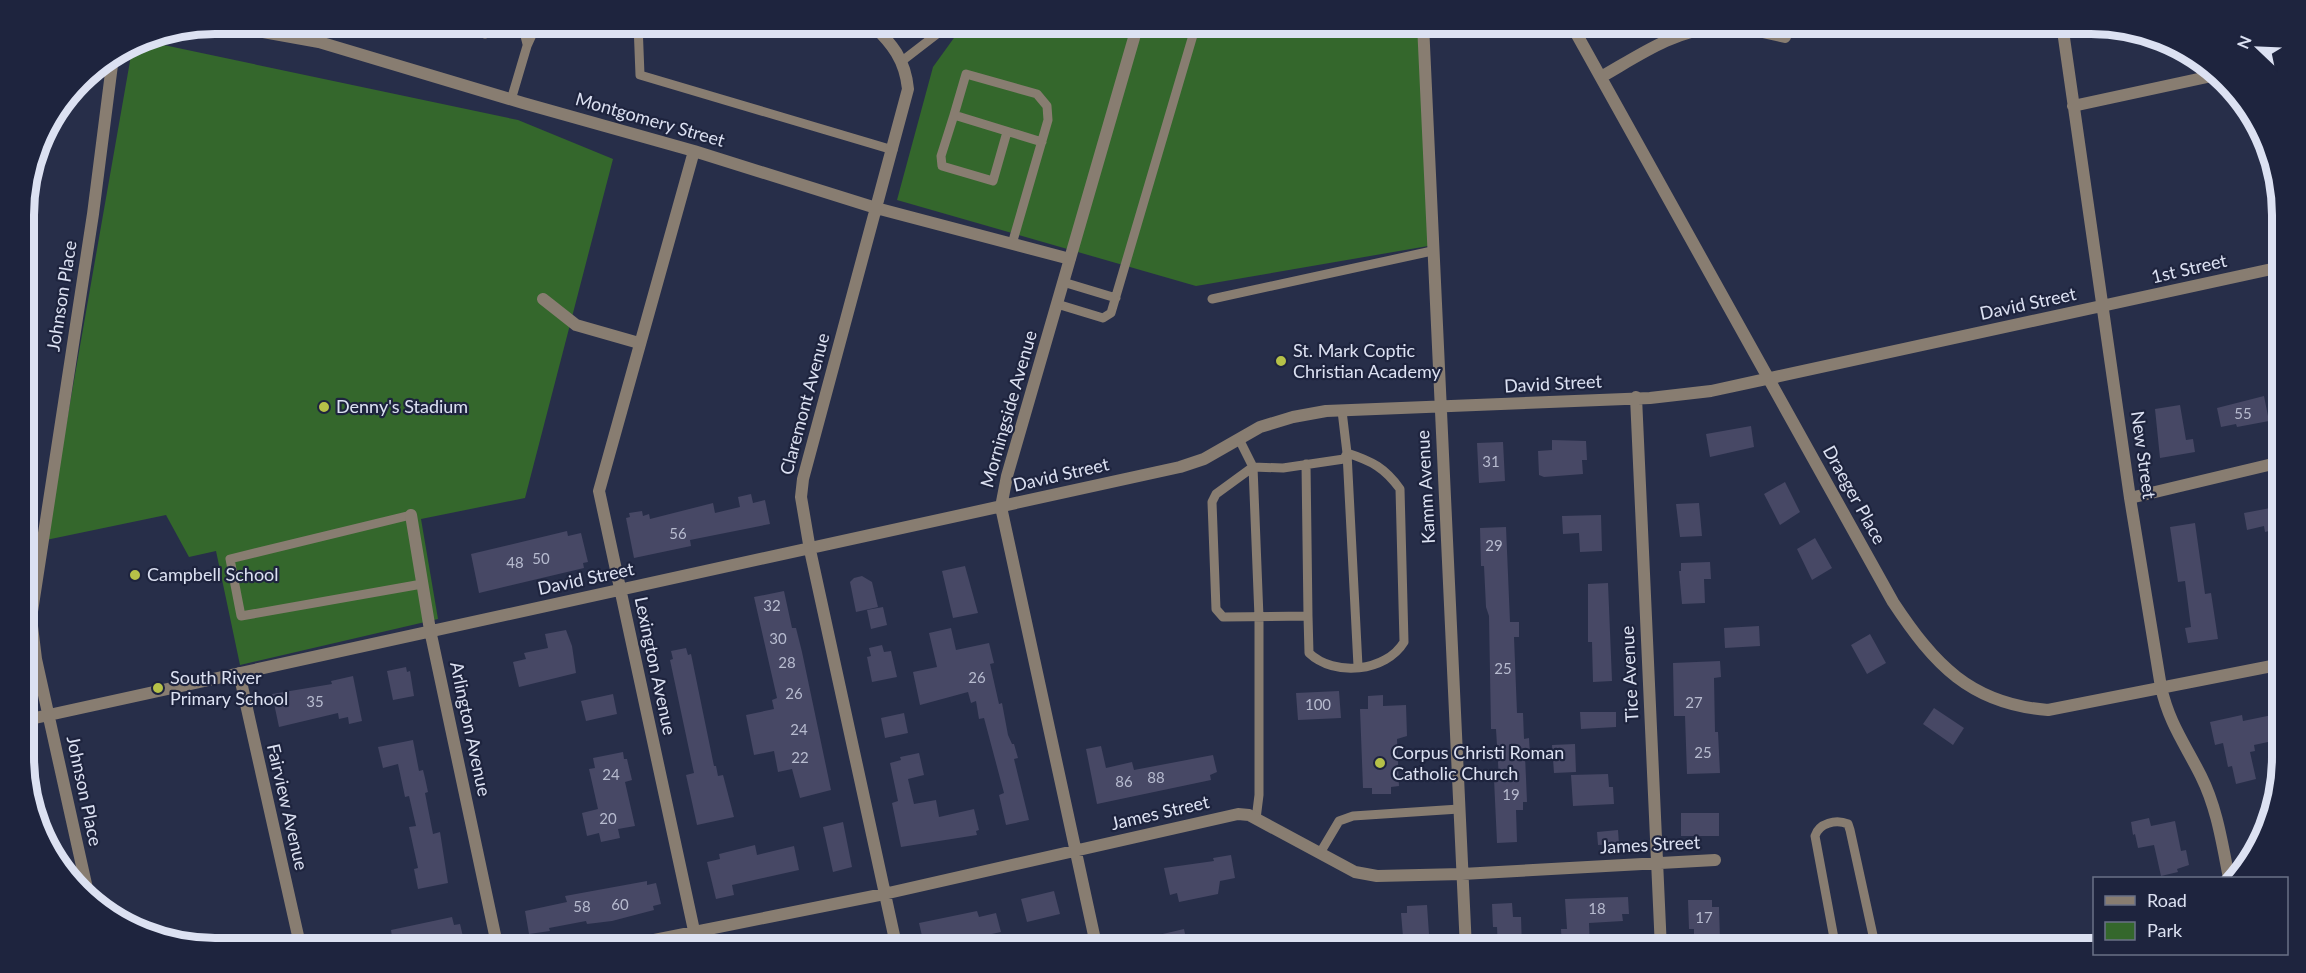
<svg xmlns="http://www.w3.org/2000/svg" width="2306" height="973" font-family="Lato,sans-serif">
<style>
.green{fill:#34672c}
.building{fill:#474865}
.lines{fill:none;stroke-linecap:round;stroke-linejoin:round}
.lane{stroke:#887d71;stroke-width:9}
.street{stroke:#887d71;stroke-width:12}
.poi-dot{fill:#b6c148;stroke:#1e243e;stroke-width:2}
.labels{text-anchor:middle;stroke-width:4.5;stroke-linejoin:round;paint-order:stroke}
.number-label{font-size:15px;fill:#b7bbcf}
.street-label{font-size:18px;fill:#dce1f2;stroke:#1e243e}
.poi-label{font-size:18px;fill:#dce1f2;stroke:#1e243e;text-anchor:start}
.rim{fill:none;stroke:#dce1f2;stroke-width:8}
</style>
<rect width="100%" height="100%" fill="#272e49"/>
<path class="green" d="M964 24H1423L1434 245 1196 286 897 200 933 67Z
M140 40 518 120 613 159 525 498 421 519 438 619 240 665 216 551 189 557 166 515 46 540 133 44Z"/>
<path class="building" d="M2264 396 2269 421 2237 427 2236 424 2221 427 2217 408Z
M2180 405 2186 440 2193 439 2195 452 2160 458 2155 409Z
M1751 426 1754 447 1710 457 1706 434Z
M1552 440 1586 441 1587 460H1582L1583 474 1544 477 1539 475 1538 451 1552 450Z
M1503 442 1505 481 1479 483 1477 443Z
M1785 482 1800 512 1780 525 1764 494Z
M751 494 753 503 765 500 770 524 690 540 691 546 634 558 626 518 630 517 629 513 642 511 643 516 649 514 650 519 713 503 715 513 740 507 738 497Z
M1699 503 1702 536 1680 537 1676 504Z
M2281 506V528L2265 532 2264 526 2247 530 2244 513Z
M1601 515 1602 551 1580 552 1579 533 1563 534 1562 516Z
M2195 523 2205 594 2211 593 2218 639 2188 643 2185 628 2191 627 2185 581 2178 582 2170 527Z
M1506 527 1510 622H1519V637H1514L1517 713H1523L1524 739 1529 738 1530 755H1525L1527 802H1523V810H1516L1517 842 1497 843 1494 779H1499L1496 729H1491L1489 616 1486 607 1484 566H1481L1480 528Z
M567 531 568 536 581 533 588 562 583 563 584 568 479 593 471 554Z
M1815 538 1832 568 1812 580 1797 549Z
M1710 562 1711 579H1704L1705 603 1682 604 1679 571H1681V563Z
M965 566 978 613 953 618 942 571Z
M862 576 872 582 878 607 856 612 850 582 854 578Z
M1608 583 1612 681 1593 682 1592 642H1588V584Z
M784 591 792 628H796L802 652 831 790 800 798 792 769 778 772 774 751 754 755 746 715 774 709 772 700 777 698 754 597Z
M883 607 887 625 871 629 867 610Z
M1759 626 1760 646 1725 648 1724 628Z
M951 628 956 650 989 643 994 663 990 664 999 704 1002 703 1008 735 1012 744H1014L1018 758 1014 759 1029 820 1006 825 999 795 1004 793 984 718 979 719 976 701 971 703 968 692 920 705 913 672 937 667 929 633Z
M566 630 572 646 576 673 519 687 513 662 526 659 524 653 548 648 545 634Z
M1870 634 1886 663 1867 674 1851 645Z
M882 645 884 652 891 651 897 677 872 682 867 657 871 656 869 648Z
M686 648 688 655 691 654 714 766H716L718 776 723 775 734 817 697 825 686 775 694 773 670 660 673 659 671 651Z
M1720 661 1721 677 1714 678 1715 732H1718L1720 773 1687 774 1685 716H1674L1673 663Z
M406 667 407 672 410 671 414 696 393 700 387 671Z
M353 676 362 721 349 724 348 717 339 719 338 713 279 727 272 694 332 684 331 681Z
M1339 691 1341 718 1298 720 1296 693Z
M613 694 617 714 586 721 581 701Z
M1383 695V706L1406 705 1407 736 1397 739 1399 786 1391 787V794H1372V788H1363L1360 709H1368V696Z
M1934 708 1964 728 1953 745 1923 724Z
M1580 712H1616V727L1581 729Z
M904 713 908 733 885 738 881 718Z
M2282 713V739L2254 745 2255 751 2250 752 2256 779 2236 784 2232 766 2228 767 2223 743 2215 745 2210 722 2242 715 2243 721Z
M413 740 419 771 423 770 425 778 428 792 425 793 433 834 440 832 448 883 418 889 414 869 418 868 409 827 416 826 409 796 405 797 398 764 383 768 378 747Z
M1575 744 1576 772 1554 773 1552 745Z
M1101 746 1106 768 1132 762 1134 770 1213 755 1217 772 1210 775 1211 780 1097 804 1086 749Z
M623 752 624 759H627L632 780 625 782 635 826 618 829 620 838 601 842 599 833 587 836 582 813 598 809 589 769 595 768 593 758Z
M919 753 924 775 908 779 914 804 936 800 939 817 974 809 979 830 976 831 977 835 901 847 892 803 898 801 890 763 901 760 900 757Z
M1608 774 1609 787H1613L1614 804 1573 806 1571 775Z
M1681 813H1719V836H1681Z
M2149 818 2151 826 2175 821 2181 851 2186 850 2189 865 2177 869 2178 872 2161 876 2154 845 2138 848 2135 834 2133 835 2131 822Z
M843 822 852 867 833 872 823 827Z
M1618 830 1619 844 1598 845 1597 832Z
M755 845 757 855 794 846 799 870 732 885 734 895 716 899 707 862 720 859 719 854Z
M1231 855 1235 878 1220 881 1218 894 1179 902 1177 893 1170 895 1164 868 1214 861 1213 858Z
M647 881V885L656 883 658 891 661 904 653 906 654 910 612 921 587 924 586 921 549 928 550 931 529 934 525 911 567 902 565 896Z
M1054 891 1060 914 1027 922 1021 899Z
M1628 897 1629 914H1622L1623 921 1589 923 1590 949H1562L1561 929H1567L1565 899Z
M1688 900H1712V907H1719L1720 940 1694 941V929H1689Z
M1512 903 1513 917H1521L1522 949H1498L1497 927H1493L1492 904Z
M1427 905 1430 949H1404L1401 913H1407V906Z
M977 911 979 917 996 913 1001 932 959 941 956 944 957 949H938L937 946 925 949 919 923Z
M452 917 454 925 460 924 464 941 457 942 458 947 365 949V943L392 937 391 930Z
M1184 929 1188 949H1153L1150 937Z"/>
<g class="lines">
<path class="lane" d="M522 24 527 44
M638 24 640 75 893 150
M485 34 489 24
M902 61 950 24
M511 100 527 46 537 24
M954 115 966 74 1037 94 1047 106 1048 120 1012 244
M1007 132 993 181 942 166 941 156 954 115 1042 142
M1063 282 1116 298
M1212 299 1432 251
M1057 304 1103 318 1111 313 1196 25
M1342 411 1347 453 1344 459 1283 468 1253 467 1216 494 1212 502 1216 609 1223 617 1308 616 1309 653C1334 677 1386 672 1404 642L1400 489C1385 468 1372 461 1347 453L1358 666
M1239 439 1253 467 1259 617V795L1256 819
M1306 464 1308 616
M411 515 230 559 241 616 422 584
M1320 853 1339 821 1353 816 1459 809
M1836 949 1815 836C1819 823 1836 819 1848 824L1850 830 1876 949"/>
<path class="street" d="M218 24 319 42 523 103 694 151 876 208 1070 259
M872 24C892 44 905 59 908 89L803 479 801 497 810 550 897 949
M1423 24 1466 949
M1571 24 1893 602C1934 664 1970 704 2048 710L2282 664
M2062 24 2130 498 2161 687C2169 723 2185 744 2201 776 2217 808 2222 843 2229 878
M1601 77C1638 56 1673 31 1716 27 1739 25 1763 32 1785 37
M2073 106 2212 76
M694 151 599 491 698 949
M543 299 576 325 639 343
M1636 397 1661 949
M2130 498 2281 462
M411 515 430 630 498 949
M239 673 301 949
M26 720 1180 467 1204 459 1260 427 1293 417 1326 411 1650 398 1711 391 2281 267
M88 893 36 659 31 618 93 214 113 57
M609 949 884 894 1238 814 1249 815 1355 872 1377 876 1462 874 1715 860
M1097 949 1001 507 1007 476 1138 24"/>
</g>
<g class="poi-dot">
<circle cx="1281" cy="361" r="6"/>
<circle cx="324" cy="407" r="6"/>
<circle cx="135" cy="575" r="6"/>
<circle cx="158" cy="688" r="6"/>
<circle cx="1380" cy="763" r="6"/>
</g>
<g class="labels">
<g class="number-label">
<text x="2243" y="419">55</text>
<text x="1491" y="467">31</text>
<text x="678" y="539">56</text>
<text x="1494" y="551">29</text>
<text x="541" y="564">50</text>
<text x="515" y="568">48</text>
<text x="772" y="611">32</text>
<text x="778" y="644">30</text>
<text x="787" y="668">28</text>
<text x="1503" y="674">25</text>
<text x="977" y="683">26</text>
<text x="794" y="699">26</text>
<text x="315" y="707">35</text>
<text x="1694" y="708">27</text>
<text x="1318" y="710">100</text>
<text x="799" y="735">24</text>
<text x="1703" y="758">25</text>
<text x="800" y="763">22</text>
<text x="611" y="780">24</text>
<text x="1156" y="783">88</text>
<text x="1124" y="787">86</text>
<text x="1511" y="800">19</text>
<text x="608" y="824">20</text>
<text x="620" y="910">60</text>
<text x="582" y="912">58</text>
<text x="1597" y="914">18</text>
<text x="1704" y="923">17</text>
</g>
<g class="street-label">
<text transform="translate(650 120) rotate(16)" y="6">Montgomery Street</text>
<text transform="translate(2189 269) rotate(-13)" y="6">1st Street</text>
<text transform="translate(62 296) rotate(-81)" y="6">Johnson Place</text>
<text transform="translate(2028 304) rotate(-12)" y="6">David Street</text>
<text transform="translate(1553 384) rotate(-3)" y="6">David Street</text>
<text transform="translate(805 404) rotate(-75)" y="6">Claremont Avenue</text>
<text transform="translate(1009 409) rotate(-74)" y="6">Morningside Avenue</text>
<text transform="translate(2143 455) rotate(82)" y="6">New Street</text>
<text transform="translate(1061 475) rotate(-13)" y="6">David Street</text>
<text transform="translate(1426 487) rotate(-93)" y="6">Kamm Avenue</text>
<text transform="translate(1854 495) rotate(61)" y="6">Draeger Place</text>
<text transform="translate(586 579) rotate(-12)" y="6">David Street</text>
<text transform="translate(655 666) rotate(78)" y="6">Lexington Avenue</text>
<text transform="translate(1630 674) rotate(-93)" y="6">Tice Avenue</text>
<text transform="translate(470 729) rotate(78)" y="6">Arlington Avenue</text>
<text transform="translate(84 791) rotate(78)" y="6">Johnson Place</text>
<text transform="translate(287 807) rotate(77)" y="6">Fairview Avenue</text>
<text transform="translate(1160 813) rotate(-13)" y="6">James Street</text>
<text transform="translate(1650 845) rotate(-3)" y="6">James Street</text>
</g>
<g class="poi-label">
<text x="1293" y="357">St. Mark Coptic<tspan x="1293" dy="21">Christian Academy</tspan></text>
<text x="336" y="413">Denny's Stadium</text>
<text x="147" y="581">Campbell School</text>
<text x="170" y="684">South River<tspan x="170" dy="21">Primary School</tspan></text>
<text x="1392" y="759">Corpus Christi Roman<tspan x="1392" dy="21">Catholic Church</tspan></text>
</g>
</g>
<path d="M0 0H2306V973H0ZM215 34H2091A181 181 0 0 1 2272 215V757A181 181 0 0 1 2091 938H215A181 181 0 0 1 34 757V215A181 181 0 0 1 215 34Z" fill="#1e243e" fill-rule="evenodd"/>
<path class="rim" d="M215 34H2091A181 181 0 0 1 2272 215V757A181 181 0 0 1 2091 938H215A181 181 0 0 1 34 757V215A181 181 0 0 1 215 34Z"/>
<rect x="2093" y="877" width="195" height="78" fill="#1e243e" stroke="#6a7086" stroke-width="1.5"/>
<rect x="2105" y="896" width="30" height="9" fill="#887d71" stroke="#6a7086" stroke-width="1.5"/>
<text x="2147" y="907" font-size="18" fill="#dce1f2">Road</text>
<rect x="2105" y="922" width="30" height="18" fill="#34672c" stroke="#6a7086" stroke-width="1.5"/>
<text x="2147" y="937" font-size="18" fill="#dce1f2">Park</text>
<g transform="translate(2258 48) rotate(293)" stroke="#1e243e" stroke-width="4.5" paint-order="stroke">
<path d="M0-4.5L10 22L0 15L-10 22Z" fill="#dce1f2"/>
<text y="-9" font-size="16" font-weight="bold" text-anchor="middle" fill="#dce1f2">N</text>
</g>
</svg>
